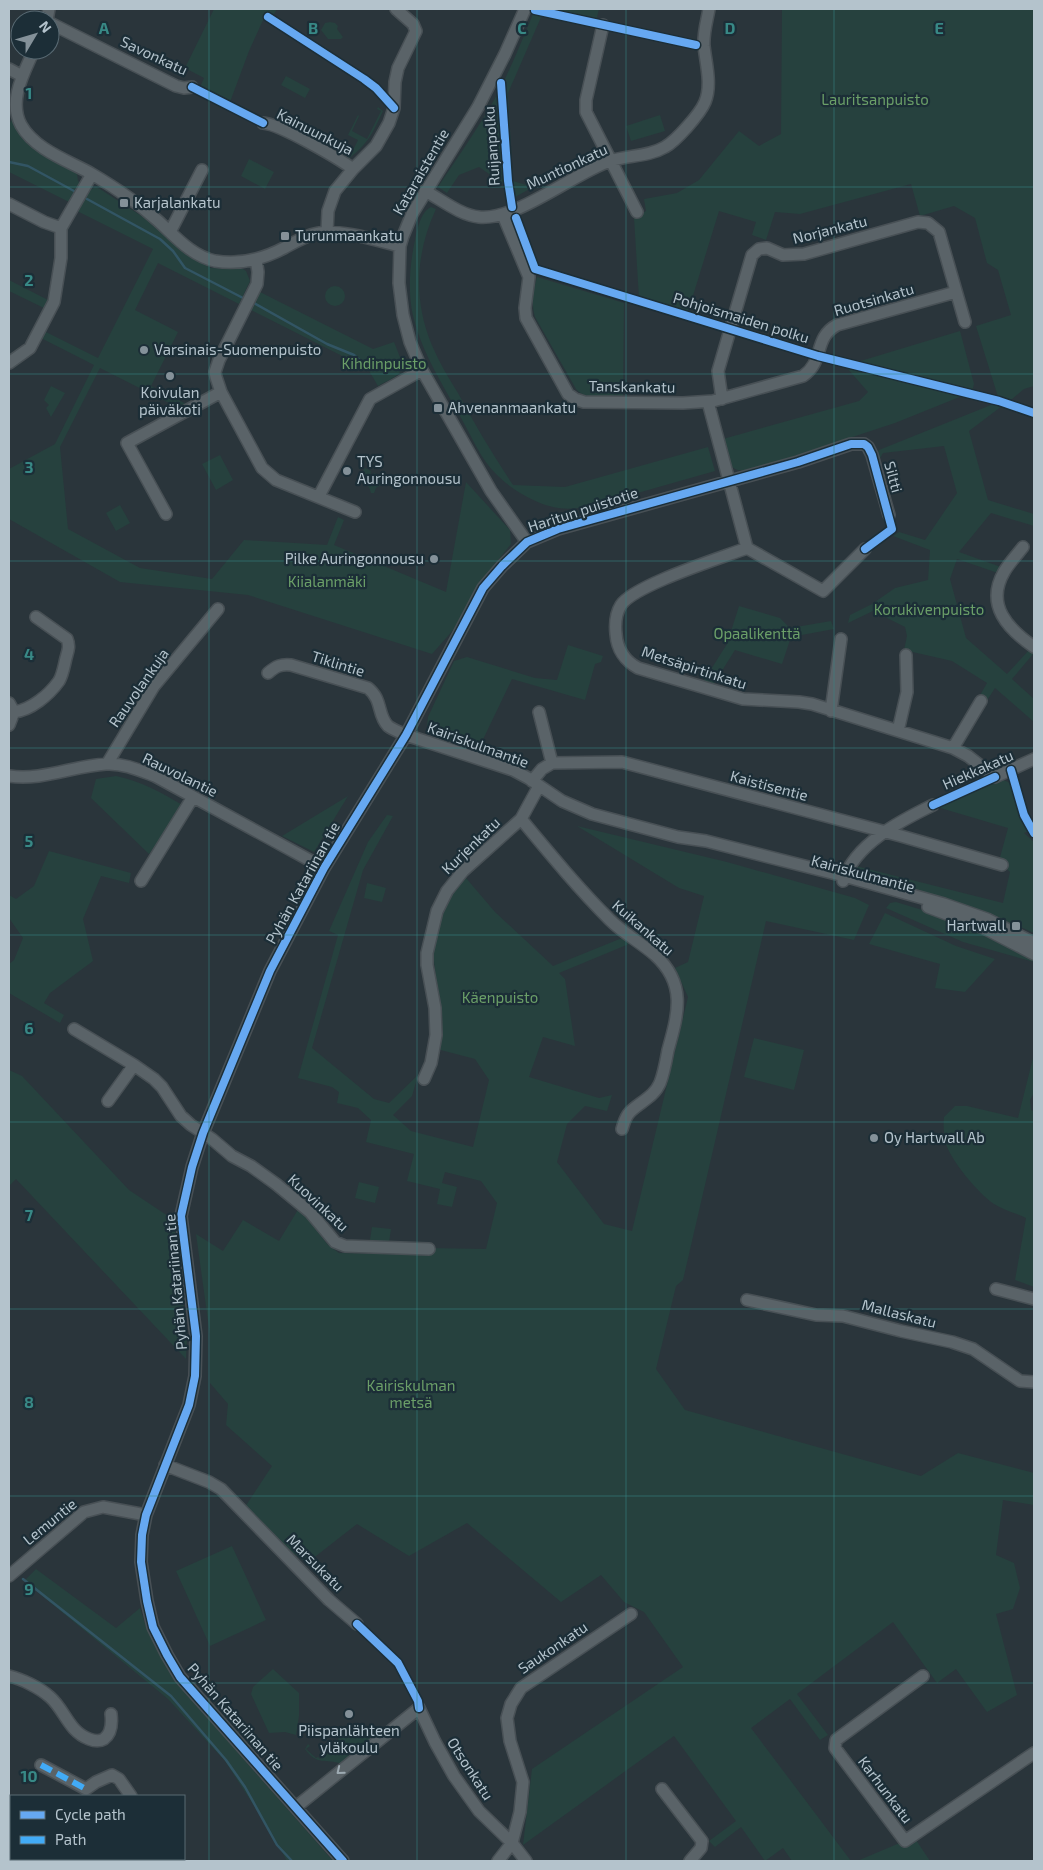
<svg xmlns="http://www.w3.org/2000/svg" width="1043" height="1870" font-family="'Exo 2',sans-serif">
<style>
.green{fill:#26413e}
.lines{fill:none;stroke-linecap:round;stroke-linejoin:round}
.stream{stroke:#325564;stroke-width:2.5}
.minor-casing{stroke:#485055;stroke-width:14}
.minor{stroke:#5a6368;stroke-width:11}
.quiet{stroke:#42abf6;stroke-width:6;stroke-dasharray:12 6;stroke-linecap:butt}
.cycleway-casing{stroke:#1c2e37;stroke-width:11}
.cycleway{stroke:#66a8f1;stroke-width:8}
.oneway{stroke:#9eabb3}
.grid{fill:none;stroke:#388986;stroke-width:1;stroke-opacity:0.55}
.poi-dot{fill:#849199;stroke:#1c2e37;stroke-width:2}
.labels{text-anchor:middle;stroke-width:4.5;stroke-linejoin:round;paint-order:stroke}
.street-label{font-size:15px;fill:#b4c3cc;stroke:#1c2e37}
.park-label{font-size:15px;fill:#6b9f68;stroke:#1c2e37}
.poi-label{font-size:15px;fill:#b4c3cc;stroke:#1c2e37;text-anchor:start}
.grid-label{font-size:16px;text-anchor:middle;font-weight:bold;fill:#388986;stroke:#1c2e37;stroke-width:4.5;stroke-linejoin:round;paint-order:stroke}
</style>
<rect width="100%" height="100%" fill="#2a353b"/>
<path class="green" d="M214 9H277L273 16 264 18 249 51 230 102 200 87 204 78 185 68Z
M535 9H599L595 26 542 15 508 93 513 181 533 187 506 202 505 185 479 167 459 175 447 193 438 187C459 155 482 123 500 89 513 63 524 36 535 9Z
M779 9H1034V386L1024 389 1012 399 999 400 976 326 1011 315 998 270 987 263 975 218 954 206 920 216 911 184 800 214 775 212 766 240 752 235 756 222 719 211 688 312 639 298 634 218 646 211 644 199 677 193 699 180 739 131 759 146 781 134 782 10Z
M330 22 335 23 338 26 337 29 343 37 341 39H328L321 30 325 23Z
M286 76 310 89 305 98 281 85Z
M378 107 383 111C372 134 369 143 347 160L344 155 346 152 351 154 358 140 348 135 358 115 359 116 352 131 367 139 381 111 377 109Z
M660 115 665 131 631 141 626 126Z
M13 117C22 146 47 156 72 170L77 174 78 181 89 190 96 187 100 189 143 217 185 254 211 268 243 269 246 271 250 281 239 304 158 263 135 310 178 332 151 386 188 405 181 409 100 368 60 447 68 529 140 568 212 579 244 540 327 545 338 517 344 520 334 545 446 592 466 482 510 530 511 544 478 585 454 629 432 654 248 595 120 582 9 519V469L55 444 94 365 41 338 44 331 98 358 153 249 79 212 69 202 9 172V125Z
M249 159 274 172 265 189 241 176Z
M431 207 436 209C416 252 413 298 431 343 438 360 448 377 458 393 475 425 493 455 513 485L565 487 708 447 715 471C688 479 661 486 634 494 609 501 579 513 553 507 533 502 512 490 497 475 481 460 472 437 461 418 442 383 420 350 412 311 408 288 410 263 415 240 417 230 421 211 431 207Z
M537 277 624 303 623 396C608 396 586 401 576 389L535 317C531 303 533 292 537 277Z
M9 280 48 300 44 308 9 291Z
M325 296a10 10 0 1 1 20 0a10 10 0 1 1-20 0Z
M260 292 373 349 394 342C406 372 407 371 378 386L368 369 251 310Z
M960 331 974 384 972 392 895 423 758 468C727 476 730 464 723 439L859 401 868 392 847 368 830 363 827 354 854 363Z
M51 386 65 393 51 417 46 408 49 405 44 400Z
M996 403 1002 406 969 431 988 500 1034 514V526L991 513 959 552 1001 567 998 573 957 559 950 579 966 638 1007 674 1029 650 1034 653 1012 679 1034 699V722L995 688 986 702 979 697 987 683 952 661 904 650 907 636 905 627 873 611 848 623 850 615 872 604 895 588 928 580 930 550 893 536 899 532 925 540 957 493 944 446 883 453 879 460 877 453 879 450Z
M220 455 233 480 216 490 202 464Z
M365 468 371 471 370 476H372L374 473 380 476 381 485 376 488 374 493H371L369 487 362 482 365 475 362 472Z
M120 505 130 523 116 531 106 513Z
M739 606 780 618 790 628 831 621 834 629 791 637 782 664 735 650 713 685 703 682 727 644Z
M568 645 603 656 601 662 595 664 585 700 512 679 476 754 430 732 427 727 428 717 454 661 467 657 535 678 557 680Z
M116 776C141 781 162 793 184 806L149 854 91 798 96 779Z
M1003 780 1008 782 1012 786 1029 831 1024 833 1034 842V933L1014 924 1011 926 935 895 862 876 858 872 856 866 1003 903 1010 872 999 861 1008 828 937 807Z
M348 796 314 852 282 836Z
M387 815 393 816 363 870 312 1048 374 1099 389 1103 418 1075 412 1096 393 1115 411 1131 473 1147 489 1080 475 1059 437 1049C449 1015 437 995 434 961 432 939 439 910 452 891 456 886 461 882 466 878L495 912 553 966 622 938 629 944 559 973 565 979 575 1046 543 1037 529 1077 599 1098 612 1095 607 1111 585 1106 567 1124 557 1162 604 1224 632 1231 688 997 675 968 688 962 704 896 679 888 577 826 727 862 855 898 869 905 854 940 766 921 683 1280 676 1286 656 1369 685 1410 921 1476 958 1453 1034 1473V1505L1003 1500 996 1555 1014 1563 1020 1588 1013 1609 996 1614 1017 1695 987 1712 956 1669 937 1683 893 1622 797 1694 828 1735 820 1740 790 1699 751 1728 851 1861H792L783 1848 765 1861 741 1827 715 1847 709 1841 736 1821 674 1736 523 1845 532 1769 683 1667 644 1612 624 1602 601 1575 561 1602 467 1523 409 1556 357 1524 307 1563 260 1529 245 1507 272 1466 226 1425 228 1404 210 1383V1335L196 1234 223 1251 243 1220 279 1241 299 1208 328 1245 339 1253 424 1255 426 1248 486 1249 497 1203 481 1181 445 1172 442 1183 457 1187 452 1207 437 1204 440 1189 407 1181 414 1154 366 1142 371 1120 358 1108 337 1103 339 1092 332 1087 298 1078 338 935 329 931 368 842Z
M49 851 131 873 129 883 101 876 83 919 93 961 50 993 44 1003 64 1015 60 1023 9 993V964L14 960 23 938 9 918V895L16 899 34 886Z
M367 883 386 888 382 902 364 898Z
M896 902 952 919 1034 956V962L963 942 886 908 890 903Z
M885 913 956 946 995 959 965 992 935 988 940 964 869 944Z
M754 1038 804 1050 794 1090 744 1077Z
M1034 1054V1093L1030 1100 1031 1110 1034 1111V1287L1015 1280 1026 1218C1016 1213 1003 1210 994 1204 978 1193 952 1162 946 1144 944 1135 943 1126 944 1117L955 1106H967L1018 1118Z
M9 1070 22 1076 129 1190 174 1220 187 1336 186 1359 16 1179 9 1186Z
M359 1182 379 1187 375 1203 355 1198Z
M372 1227 391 1229 389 1242 370 1240Z
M232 1546 266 1620 210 1646 176 1571Z
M36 1569 116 1628 140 1608C148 1638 165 1665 183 1690L333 1861H287L271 1832 225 1761 168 1699 24 1581Z
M273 1669 299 1693V1716L296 1735 285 1732 269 1733 251 1694 253 1687Z
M374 1728 379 1734 342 1764C325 1758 317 1766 305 1749L308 1744 310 1746 306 1749 316 1758 318 1757 320 1759 325 1755 323 1752 330 1746 332 1749 336 1745 335 1742 347 1731 354 1739 361 1733 363 1734 367 1730 369 1733Z
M914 1837 930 1861H857Z"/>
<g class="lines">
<path class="stream" d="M9 162 28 166 74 191
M87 199 160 239 173 251 185 268 243 298
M254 303 327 344 354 355 363 363
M23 1579 171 1696 226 1760 245 1787 277 1845 292 1861"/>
<defs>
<path id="minor" d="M525 9 505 54 478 107 412 214 403 236 400 246 399 283 403 315 410 342 422 370 491 491 527 542
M47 20 49 9
M50 23 176 86 184 88 192 87
M603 25 586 100V112L637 212
M34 50C24 73 8 100 21 125 35 150 69 161 92 174 114 187 138 203 157 220 174 235 191 256 215 261 239 265 263 259 284 248 295 242 306 235 319 233 340 229 379 241 400 246
M9 69 22 76
M263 123C280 124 338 158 353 169
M425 191C442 200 460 215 479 217 516 221 574 173 610 161 628 155 648 157 665 147 676 141 700 114 705 102 712 85 706 64 704 46 703 33 707 21 709 9
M9 204 44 222 61 228
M503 215 529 277 525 308 526 318 568 394 575 399 584 402 683 403 713 401 803 376C825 361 813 338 837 325L956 292
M170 232 202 170
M327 232 328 211 335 191 353 169 376 146 389 123 394 108 395 82 398 68 416 31 413 24 396 9
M256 259 258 272 257 284 219 360 215 372 216 377 221 392 262 468 276 480 355 512
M9 363 30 348 54 302 61 258V228L92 174
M722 399 718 371 752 255 759 249 767 248 783 255 804 254 918 222 928 223 939 232 965 322
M708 402 747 548 823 591 865 549
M319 496 370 399 422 370
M166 514 127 443 221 392
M1023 547C1017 555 1009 563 1004 572 985 605 1008 629 1034 647
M747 548C721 558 634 585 621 605 616 613 615 625 616 634 617 649 625 661 638 668L743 699 799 702 812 704 953 748 968 756 995 777 1034 759
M268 673C276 666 281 664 291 665L368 688C383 700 377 715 388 726 393 730 400 732 406 735L513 770 528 778 562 801 592 814 678 837 706 841 844 876 944 904 987 919 1034 943
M9 703 14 712 9 725
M831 711 841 639
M14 712C31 710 49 695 59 681 63 674 64 666 66 658 68 651 70 646 67 639L36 617
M539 712 552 763
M898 731 907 692 906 655
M953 748 981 701
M107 764 154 686 218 609
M9 776C42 781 73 766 106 764 123 763 139 770 155 776L324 868
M532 781 542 769 552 763 622 762 901 836 1002 865
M521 819C550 854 578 888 610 920 623 933 640 942 655 955 687 984 678 1014 668 1050 666 1061 664 1073 660 1083 654 1097 640 1102 630 1112 625 1117 624 1123 622 1129
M141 881 193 797
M843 881C855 844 900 821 933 805
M928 907 984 928 1034 954
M74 1029 134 1065 154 1079 162 1087 181 1116 191 1125 212 1139 232 1156 251 1166 276 1184 310 1212 335 1242 345 1246 429 1249
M424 1079 431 1063 436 1035 435 1008 427 965V953L437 911 447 891 463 871 521 819 539 786
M108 1101 134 1065
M996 1289 1034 1299
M747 1300 816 1315 843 1316 901 1331 952 1342 973 1349 1020 1381 1034 1382
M165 1465 209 1482 221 1489 329 1600 357 1624
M9 1576 84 1512 103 1507 146 1515
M9 1676C22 1679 40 1688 50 1697 65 1710 68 1731 89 1739 94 1741 99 1742 104 1739 112 1733 112 1722 111 1714
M923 1676 836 1740 835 1748 905 1841 1034 1753
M41 1765 86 1789 96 1782 112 1775 119 1779 131 1796
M662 1789 702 1841 701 1848 690 1861
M296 1807 419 1708 435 1742 454 1776 479 1811 512 1843 526 1861
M133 1859 134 1861
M343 1861 180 1677 167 1655 153 1627 147 1601 141 1562 142 1535 146 1515 189 1405 195 1376 196 1336 181 1216 192 1167 203 1133 270 971 324 868 406 735 483 588 502 566 527 542 558 529 798 462 851 444H864L868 447 872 455 889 515
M498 1861 512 1843 520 1812 523 1782 510 1741 507 1718 511 1704 521 1688 631 1614"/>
</defs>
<use href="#minor" class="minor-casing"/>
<use href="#minor" class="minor"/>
<path class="quiet" d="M41 1765 86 1789"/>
<defs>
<path id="cycleway" d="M535 10 696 45
M268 17 364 79 376 88 394 108
M501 83 508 181 512 207
M192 87 263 123
M516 218 535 269 818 356 999 401 1034 413
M1011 770 1024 815 1034 833
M933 805 995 777
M357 1624 398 1663 418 1701 419 1708
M343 1861 180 1677 167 1655 153 1627 147 1601 141 1562 142 1535 146 1515 189 1405 195 1376 196 1336 181 1216 192 1167 203 1133 270 971 324 868 406 735 483 588 502 566 527 542 558 529 798 462 851 444H864L868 447 872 455 892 529 865 549"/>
</defs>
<use href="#cycleway" class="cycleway-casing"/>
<use href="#cycleway" class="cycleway"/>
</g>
<defs><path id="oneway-chevron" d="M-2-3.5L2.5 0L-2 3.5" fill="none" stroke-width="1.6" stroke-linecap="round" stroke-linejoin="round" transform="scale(1.25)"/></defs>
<use class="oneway" href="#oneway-chevron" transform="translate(340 1771) rotate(141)"/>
<path class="grid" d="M209 9V1861M417 9V1861M626 9V1861M834 9V1861M9 187H1034M9 374H1034M9 561H1034M9 748H1034M9 935H1034M9 1122H1034M9 1309H1034M9 1496H1034M9 1683H1034"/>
<g class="poi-dot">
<rect x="119" y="198" width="10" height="10" rx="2.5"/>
<rect x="280" y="231" width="10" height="10" rx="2.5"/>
<circle cx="144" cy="350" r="5"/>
<circle cx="170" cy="376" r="5"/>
<rect x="433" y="403" width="10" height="10" rx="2.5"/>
<circle cx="347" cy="471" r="5"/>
<circle cx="434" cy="559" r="5"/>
<rect x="1011" y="921" width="10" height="10" rx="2.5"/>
<circle cx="874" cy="1138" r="5"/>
<circle cx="349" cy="1714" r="5"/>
</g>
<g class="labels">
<g class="street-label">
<text transform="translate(154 56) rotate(25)" y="5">Savonkatu</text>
<text transform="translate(315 132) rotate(27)" y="5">Kainuunkuja</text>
<text transform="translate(492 146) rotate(-94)" y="5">Ruijanpolku</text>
<text transform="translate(567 167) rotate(-25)" y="5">Muntionkatu</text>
<text transform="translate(421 172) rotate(-60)" y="5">Kataraistentie</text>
<text transform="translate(830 230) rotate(-14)" y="5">Norjankatu</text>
<text transform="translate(874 300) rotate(-16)" y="5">Ruotsinkatu</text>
<text transform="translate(741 318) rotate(17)" y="5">Pohjoismaiden polku</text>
<text transform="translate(632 387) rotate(1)" y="5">Tanskankatu</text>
<text transform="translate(893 477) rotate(75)" y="5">Siltti</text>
<text transform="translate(583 510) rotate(-18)" y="5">Haritun puistotie</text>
<text transform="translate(338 664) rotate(17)" y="5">Tiklintie</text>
<text transform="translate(694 668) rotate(18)" y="5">Metsäpirtinkatu</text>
<text transform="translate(139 688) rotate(-55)" y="5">Rauvolankuja</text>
<text transform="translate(478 745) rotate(20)" y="5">Kairiskulmantie</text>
<text transform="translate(978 770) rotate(-24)" y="5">Hiekkakatu</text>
<text transform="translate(180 775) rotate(26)" y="5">Rauvolantie</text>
<text transform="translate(769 786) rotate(15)" y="5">Kaistisentie</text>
<text transform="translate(471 846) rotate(-44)" y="5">Kurjenkatu</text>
<text transform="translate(863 874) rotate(15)" y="5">Kairiskulmantie</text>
<text transform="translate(303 883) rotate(-61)" y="5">Pyhän Katariinan tie</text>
<text transform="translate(643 928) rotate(41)" y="5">Kuikankatu</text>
<text transform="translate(318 1203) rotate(43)" y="5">Kuovinkatu</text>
<text transform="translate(176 1282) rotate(-95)" y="5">Pyhän Katariinan tie</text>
<text transform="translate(899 1314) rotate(14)" y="5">Mallaskatu</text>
<text transform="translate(50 1522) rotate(-39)" y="5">Lemuntie</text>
<text transform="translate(315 1563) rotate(45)" y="5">Marsukatu</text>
<text transform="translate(553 1648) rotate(-34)" y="5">Saukonkatu</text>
<text transform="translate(235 1717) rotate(49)" y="5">Pyhän Katariinan tie</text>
<text transform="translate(470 1769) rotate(57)" y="5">Otsonkatu</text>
<text transform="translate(885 1790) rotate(53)" y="5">Karhunkatu</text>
</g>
<g class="park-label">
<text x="875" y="105">Lauritsanpuisto</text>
<text x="384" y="369">Kihdinpuisto</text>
<text x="327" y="587">Kiialanmäki</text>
<text x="929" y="615">Korukivenpuisto</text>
<text x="757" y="639">Opaalikenttä</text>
<text x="500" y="1003">Käenpuisto</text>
<text x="411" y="1391">Kairiskulman<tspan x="411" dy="17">metsä</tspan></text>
</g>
<g class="poi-label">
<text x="134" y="208">Karjalankatu</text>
<text x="295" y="241">Turunmaankatu</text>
<text x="154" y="355">Varsinais-Suomenpuisto</text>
<text x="170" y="398" text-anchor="middle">Koivulan<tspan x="170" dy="17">päiväkoti</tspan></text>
<text x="448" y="413">Ahvenanmaankatu</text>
<text x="357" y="467">TYS<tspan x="357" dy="17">Auringonnousu</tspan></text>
<text x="424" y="564" text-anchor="end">Pilke Auringonnousu</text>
<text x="1006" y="931" text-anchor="end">Hartwall</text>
<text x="884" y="1143">Oy Hartwall Ab</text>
<text x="349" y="1736" text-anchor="middle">Piispanlähteen<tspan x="349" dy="17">yläkoulu</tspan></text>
</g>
</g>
<g class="grid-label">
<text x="104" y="34">A</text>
<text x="313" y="34">B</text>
<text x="522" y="34">C</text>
<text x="730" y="34">D</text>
<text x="939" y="34">E</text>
<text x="29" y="99">1</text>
<text x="29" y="286">2</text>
<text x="29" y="473">3</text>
<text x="29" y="660">4</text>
<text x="29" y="847">5</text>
<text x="29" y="1034">6</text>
<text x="29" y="1221">7</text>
<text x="29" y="1408">8</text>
<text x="29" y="1595">9</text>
<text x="29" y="1782">10</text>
</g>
<rect width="1043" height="1870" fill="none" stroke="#b4c3cc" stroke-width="20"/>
<rect x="10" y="1795" width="175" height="65" fill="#1c2e37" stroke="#596a73"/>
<rect x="20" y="1811" width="25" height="8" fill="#66a8f1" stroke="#596a73"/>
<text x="55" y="1820" font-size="15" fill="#b4c3cc">Cycle path</text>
<rect x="20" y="1836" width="25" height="8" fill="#42abf6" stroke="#596a73"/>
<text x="55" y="1845" font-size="15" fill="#b4c3cc">Path</text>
<g transform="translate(35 35) rotate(52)"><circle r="24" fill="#1c2e37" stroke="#596a73"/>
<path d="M0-4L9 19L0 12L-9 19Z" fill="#849199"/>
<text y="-8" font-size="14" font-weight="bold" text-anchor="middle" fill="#b4c3cc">N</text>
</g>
</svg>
